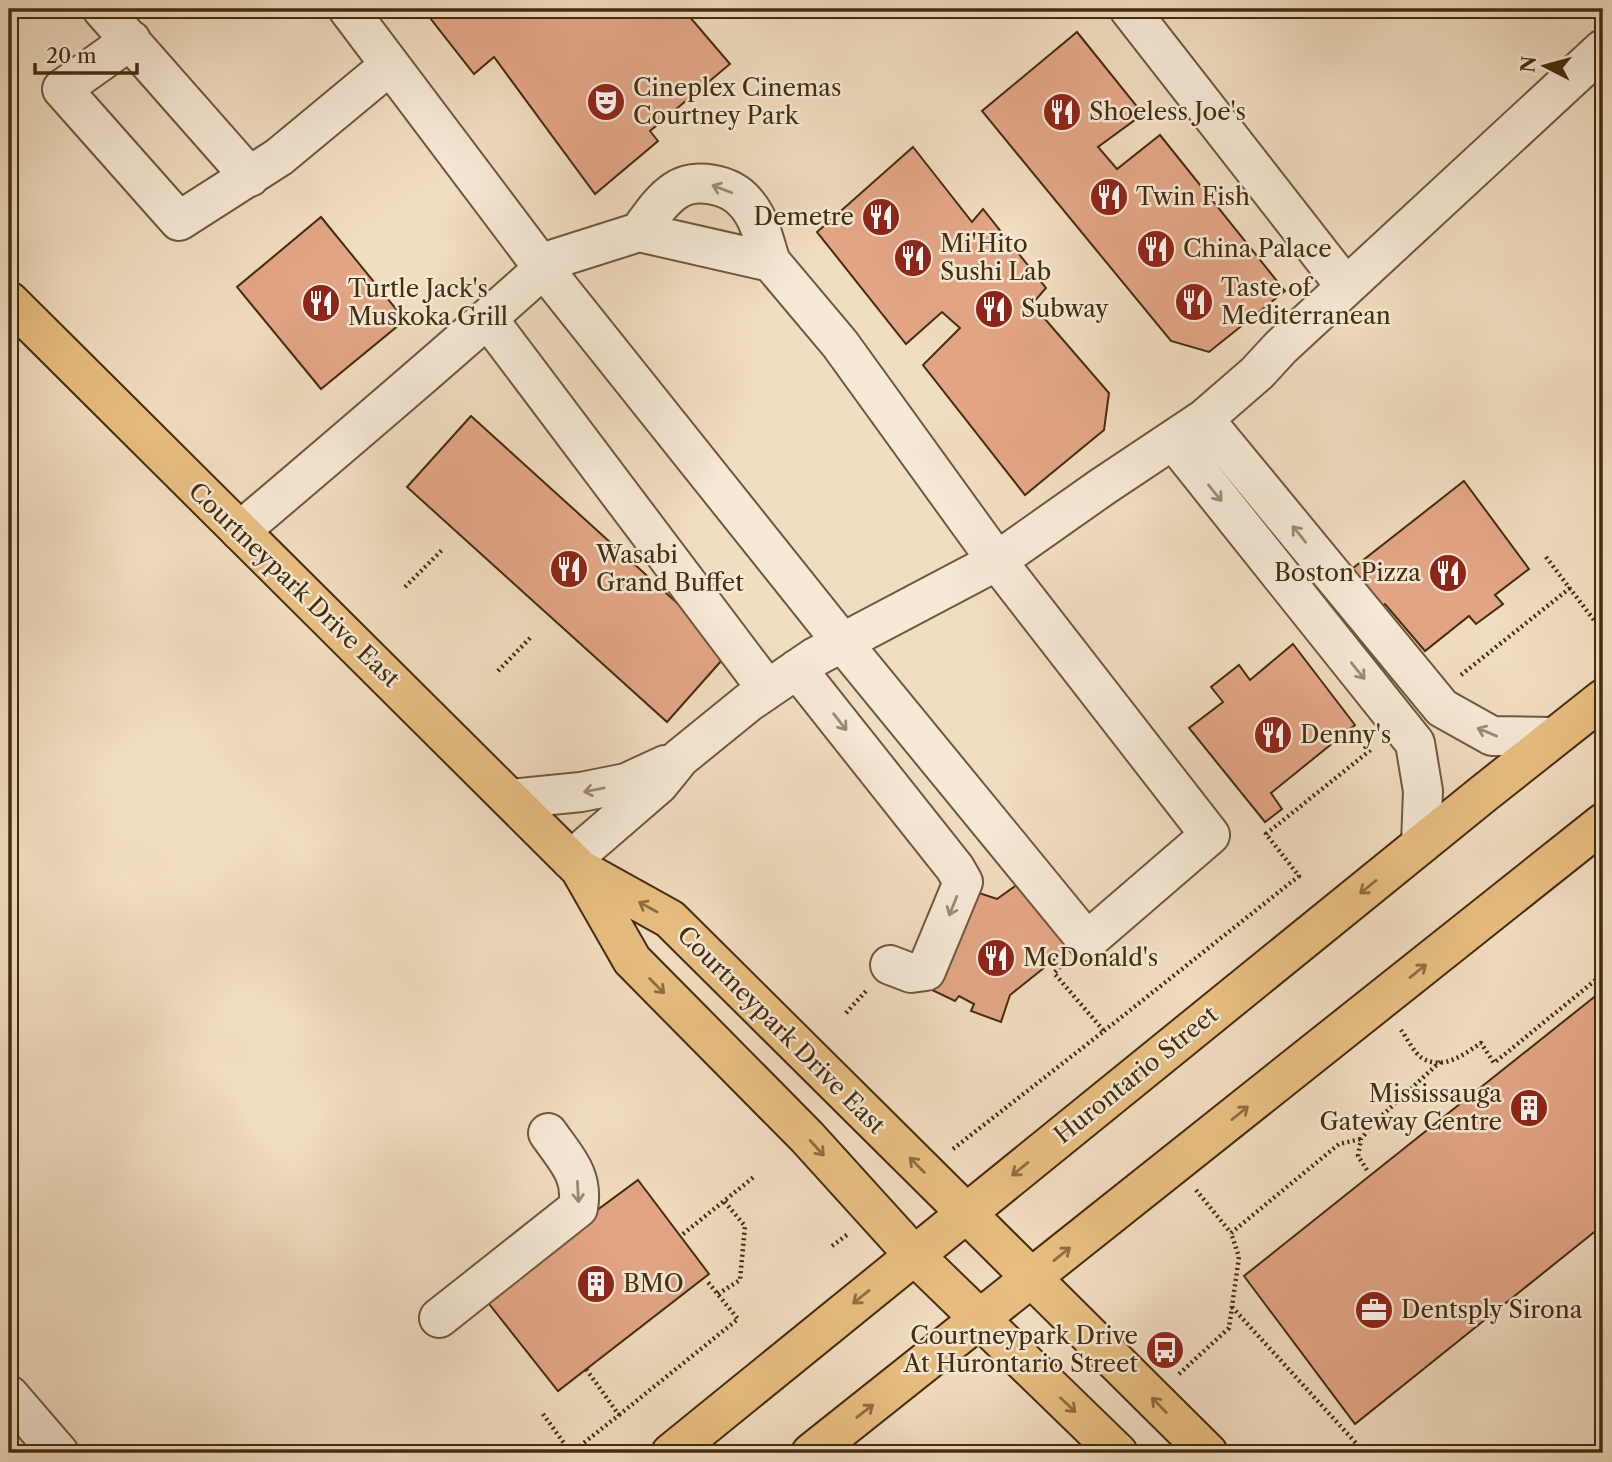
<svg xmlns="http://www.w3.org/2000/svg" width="1612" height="1462" font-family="'Libre Caslon Text',serif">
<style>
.building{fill:#e3a685;stroke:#442c0e;stroke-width:2}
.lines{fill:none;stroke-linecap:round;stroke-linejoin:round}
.minor-casing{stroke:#6f583a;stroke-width:42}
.major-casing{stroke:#442c0e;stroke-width:42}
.path{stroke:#442c0e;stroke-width:4.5;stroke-dasharray:2 3.5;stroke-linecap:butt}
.minor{stroke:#f6e9d6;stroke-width:38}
.major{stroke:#e8be80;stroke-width:38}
.oneway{stroke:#9d8a72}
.oneway2{stroke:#8e6e41}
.labels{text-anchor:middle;stroke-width:5;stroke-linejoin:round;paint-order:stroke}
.poi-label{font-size:24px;fill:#442c0e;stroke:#f6e9d6;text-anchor:start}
.street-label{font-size:24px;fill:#442c0e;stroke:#f6e9d6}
</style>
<rect width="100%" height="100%" fill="#f1ddc0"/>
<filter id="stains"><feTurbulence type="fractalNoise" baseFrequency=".00286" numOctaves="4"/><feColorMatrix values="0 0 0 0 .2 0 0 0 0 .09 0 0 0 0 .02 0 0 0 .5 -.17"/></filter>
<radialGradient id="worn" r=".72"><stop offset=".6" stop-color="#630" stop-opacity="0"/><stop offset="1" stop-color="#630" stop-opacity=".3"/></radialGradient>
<path class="building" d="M423 9H683L730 64 650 131 658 141 595 194 494 57 474 74Z
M1077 32 1143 114 1098 147 1117 169 1160 135 1285 291 1209 352 1171 341 982 111Z
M913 147 972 222 983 209 1046 288 1032 304 1109 393 1104 430 1025 495 923 365 960 328 942 312 906 344 817 232Z
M321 217 405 320 321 389 237 287Z
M471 416 730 651 667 722 407 487Z
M1464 481 1529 569 1495 595 1503 604 1476 624 1469 616 1425 651 1385 604 1377 610 1348 572Z
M1293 644 1355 725 1271 793 1282 809 1265 822 1189 728 1223 702 1211 687 1239 665 1250 680Z
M1018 884 1070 947 1010 995 1001 1022 971 1011 974 1004 959 996 955 1001 932 990 967 889 997 899Z
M1603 990V1225L1355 1424 1244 1276Z
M638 1180 709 1274 558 1391 482 1295Z
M9 1434 25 1453H9Z"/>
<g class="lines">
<defs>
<path id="minor" d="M102 9 250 177
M1129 9 1346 287
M131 40 62 89 179 221 279 157 390 65
M639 232C649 219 660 201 675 191 694 177 730 184 745 202 760 218 764 242 771 262
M488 319 767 689
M1204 419 1442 708 1492 736 1554 737
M1173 440 1415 743 1423 791 1421 844
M240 531C346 441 451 352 554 259L639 232 771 262 840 344 997 561 1210 835 1087 941 842 642 544 269 348 9
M797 669 955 868 963 882 926 971 911 973 890 965
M511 799 581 792 626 783 665 765
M571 860 659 784 680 758 749 702 815 657 997 561 1102 487 1204 419 1257 373 1281 347 1603 49
M439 1318 578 1208C584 1175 566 1159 548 1133
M9 1395 59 1453"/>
<path id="major" d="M9 301 571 860 580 869 632 960 807 1137 914 1255 1118 1453
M580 869 670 919 1208 1453
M671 1453 1483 794 1603 699
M811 1453 1603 823"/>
</defs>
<use href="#minor" class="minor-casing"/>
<use href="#major" class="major-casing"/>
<path class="path" d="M1546 557 1603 632
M405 587 443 549
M498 671 531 637
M1461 675 1570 588
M846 1013 866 991
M1401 1030C1407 1038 1414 1053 1422 1058 1444 1071 1464 1054 1481 1043L1494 1063 1603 974
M1104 1031 1299 876 1266 834 1373 748
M953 1149 1104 1031 1054 973 1061 966
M1367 1170 1358 1156 1361 1139 1376 1121 1441 1061
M1196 1190 1231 1233
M683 1234 755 1176
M832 1246 848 1234
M718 1294 740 1280 745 1226 724 1201
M1232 1307 1365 1453
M1179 1374 1229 1328 1239 1257 1231 1233 1339 1144 1361 1139
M543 1414 571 1453
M619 1415 738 1319 707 1281
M571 1453 619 1415 586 1369"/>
<use href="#minor" class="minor"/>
<use href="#major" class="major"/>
</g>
<defs><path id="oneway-shaft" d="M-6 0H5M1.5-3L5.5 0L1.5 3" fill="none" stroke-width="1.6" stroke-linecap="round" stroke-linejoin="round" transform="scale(1.75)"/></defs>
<g class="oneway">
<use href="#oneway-shaft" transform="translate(722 189) rotate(-159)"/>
<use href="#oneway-shaft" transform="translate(1215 493) rotate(51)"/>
<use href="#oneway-shaft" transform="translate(1299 534) rotate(-129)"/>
<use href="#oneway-shaft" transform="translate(1358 671) rotate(51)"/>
<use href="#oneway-shaft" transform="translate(840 722) rotate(52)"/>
<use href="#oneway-shaft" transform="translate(1487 732) rotate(-157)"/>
<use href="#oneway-shaft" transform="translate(594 790) rotate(169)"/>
<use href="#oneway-shaft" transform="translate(953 906) rotate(112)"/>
<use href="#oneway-shaft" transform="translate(578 1192) rotate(87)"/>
</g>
<g class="oneway2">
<use href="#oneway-shaft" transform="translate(1368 887) rotate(141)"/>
<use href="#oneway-shaft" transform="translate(648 907) rotate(-151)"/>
<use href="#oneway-shaft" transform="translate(1418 971) rotate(-39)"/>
<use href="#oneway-shaft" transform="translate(657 986) rotate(45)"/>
<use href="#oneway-shaft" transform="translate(1240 1113) rotate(-39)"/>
<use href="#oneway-shaft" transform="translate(817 1148) rotate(48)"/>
<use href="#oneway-shaft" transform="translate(917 1165) rotate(-135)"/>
<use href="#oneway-shaft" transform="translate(1020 1169) rotate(141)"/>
<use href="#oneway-shaft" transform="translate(1062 1254) rotate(-39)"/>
<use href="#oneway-shaft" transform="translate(861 1297) rotate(141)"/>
<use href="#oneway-shaft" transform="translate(1068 1405) rotate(44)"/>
<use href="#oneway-shaft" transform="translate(1159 1405) rotate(-135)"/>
<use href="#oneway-shaft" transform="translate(865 1411) rotate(-38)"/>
</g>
<defs>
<symbol id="theatre-disc" viewBox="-11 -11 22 22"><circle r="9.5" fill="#8f2418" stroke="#f6e9d6"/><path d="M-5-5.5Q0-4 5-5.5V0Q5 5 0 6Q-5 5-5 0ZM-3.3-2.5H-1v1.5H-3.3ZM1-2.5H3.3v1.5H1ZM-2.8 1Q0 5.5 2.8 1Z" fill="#fff"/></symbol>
<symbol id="restaurant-disc" viewBox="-11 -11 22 22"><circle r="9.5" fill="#8f2418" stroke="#f6e9d6"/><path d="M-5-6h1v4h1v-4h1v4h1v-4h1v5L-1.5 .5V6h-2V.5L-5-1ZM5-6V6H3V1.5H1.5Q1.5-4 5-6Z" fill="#fff"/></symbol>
<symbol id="building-disc" viewBox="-11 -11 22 22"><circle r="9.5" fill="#8f2418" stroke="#f6e9d6"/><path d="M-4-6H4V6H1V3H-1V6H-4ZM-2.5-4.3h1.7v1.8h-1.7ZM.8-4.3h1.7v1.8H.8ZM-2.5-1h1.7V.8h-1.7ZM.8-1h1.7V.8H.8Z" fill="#fff"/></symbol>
<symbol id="office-disc" viewBox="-11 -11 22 22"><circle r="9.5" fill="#8f2418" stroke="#f6e9d6"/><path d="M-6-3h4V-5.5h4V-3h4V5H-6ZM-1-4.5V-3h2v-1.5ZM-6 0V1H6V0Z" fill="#fff"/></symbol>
<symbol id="bus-disc" viewBox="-11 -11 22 22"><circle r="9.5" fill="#8f2418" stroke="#f6e9d6"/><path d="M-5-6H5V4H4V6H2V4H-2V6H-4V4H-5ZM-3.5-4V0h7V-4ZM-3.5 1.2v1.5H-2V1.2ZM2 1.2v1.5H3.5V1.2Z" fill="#fff"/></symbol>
</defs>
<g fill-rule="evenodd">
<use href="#theatre-disc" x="584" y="80" width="44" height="44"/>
<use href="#restaurant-disc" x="1040" y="90" width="44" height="44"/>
<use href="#restaurant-disc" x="1087" y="175" width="44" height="44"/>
<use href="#restaurant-disc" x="859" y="195" width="44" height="44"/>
<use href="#restaurant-disc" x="1134" y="227" width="44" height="44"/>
<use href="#restaurant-disc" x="891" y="236" width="44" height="44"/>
<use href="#restaurant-disc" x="1172" y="280" width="44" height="44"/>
<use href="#restaurant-disc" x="299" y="281" width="44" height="44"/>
<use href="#restaurant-disc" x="972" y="287" width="44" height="44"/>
<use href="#restaurant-disc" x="547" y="547" width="44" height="44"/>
<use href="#restaurant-disc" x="1426" y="551" width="44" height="44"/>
<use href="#restaurant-disc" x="1251" y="713" width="44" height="44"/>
<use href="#restaurant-disc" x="974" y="936" width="44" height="44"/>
<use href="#building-disc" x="1507" y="1086" width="44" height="44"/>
<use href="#building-disc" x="574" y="1262" width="44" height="44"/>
<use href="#office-disc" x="1352" y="1288" width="44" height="44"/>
<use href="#bus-disc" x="1143" y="1328" width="44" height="44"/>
</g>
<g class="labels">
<g class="poi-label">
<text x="633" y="96">Cineplex Cinemas<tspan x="633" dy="28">Courtney Park</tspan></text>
<text x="1089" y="120">Shoeless Joe's</text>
<text x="1136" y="205">Twin Fish</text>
<text x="854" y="225" text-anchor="end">Demetre</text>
<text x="940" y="252">Mi'Hito<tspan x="940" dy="28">Sushi Lab</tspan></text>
<text x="1183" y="257">China Palace</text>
<text x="1221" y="296">Taste of<tspan x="1221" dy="28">Mediterranean</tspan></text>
<text x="348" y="297">Turtle Jack's<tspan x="348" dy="28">Muskoka Grill</tspan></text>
<text x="1021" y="317">Subway</text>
<text x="596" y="563">Wasabi<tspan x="596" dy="28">Grand Buffet</tspan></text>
<text x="1421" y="581" text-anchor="end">Boston Pizza</text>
<text x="1300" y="743">Denny's</text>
<text x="1023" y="966">McDonald's</text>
<text x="1502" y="1102" text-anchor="end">Mississauga<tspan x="1502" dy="28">Gateway Centre</tspan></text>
<text x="623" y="1292">BMO</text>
<text x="1401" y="1318">Dentsply Sirona</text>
<text x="1138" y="1344" text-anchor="end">Courtneypark Drive<tspan x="1138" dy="28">At Hurontario Street</tspan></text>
</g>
<g class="street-label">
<text transform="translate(294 585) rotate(44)" y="8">Courtneypark Drive East</text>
<text transform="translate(781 1030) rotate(45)" y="8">Courtneypark Drive East</text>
<text transform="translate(1136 1075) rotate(-39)" y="8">Hurontario Street</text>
</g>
</g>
<rect width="1612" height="1462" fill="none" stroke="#f1ddc0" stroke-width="35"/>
<rect x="10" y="10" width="1591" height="1441" fill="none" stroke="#442c0e" stroke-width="3.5"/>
<rect x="18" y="18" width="1577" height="1427" fill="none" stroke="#442c0e" stroke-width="2"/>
<g transform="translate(1545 66) rotate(276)" stroke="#f6e9d6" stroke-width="5" paint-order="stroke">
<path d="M0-5L12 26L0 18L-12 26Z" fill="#442c0e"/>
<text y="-10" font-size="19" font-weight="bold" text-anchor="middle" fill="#442c0e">N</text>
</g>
<path d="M35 63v10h102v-10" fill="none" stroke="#442c0e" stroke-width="3.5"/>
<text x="46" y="63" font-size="21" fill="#442c0e" stroke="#f6e9d6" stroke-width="5" paint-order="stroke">20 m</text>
<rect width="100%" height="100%" filter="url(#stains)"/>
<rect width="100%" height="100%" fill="url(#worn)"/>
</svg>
